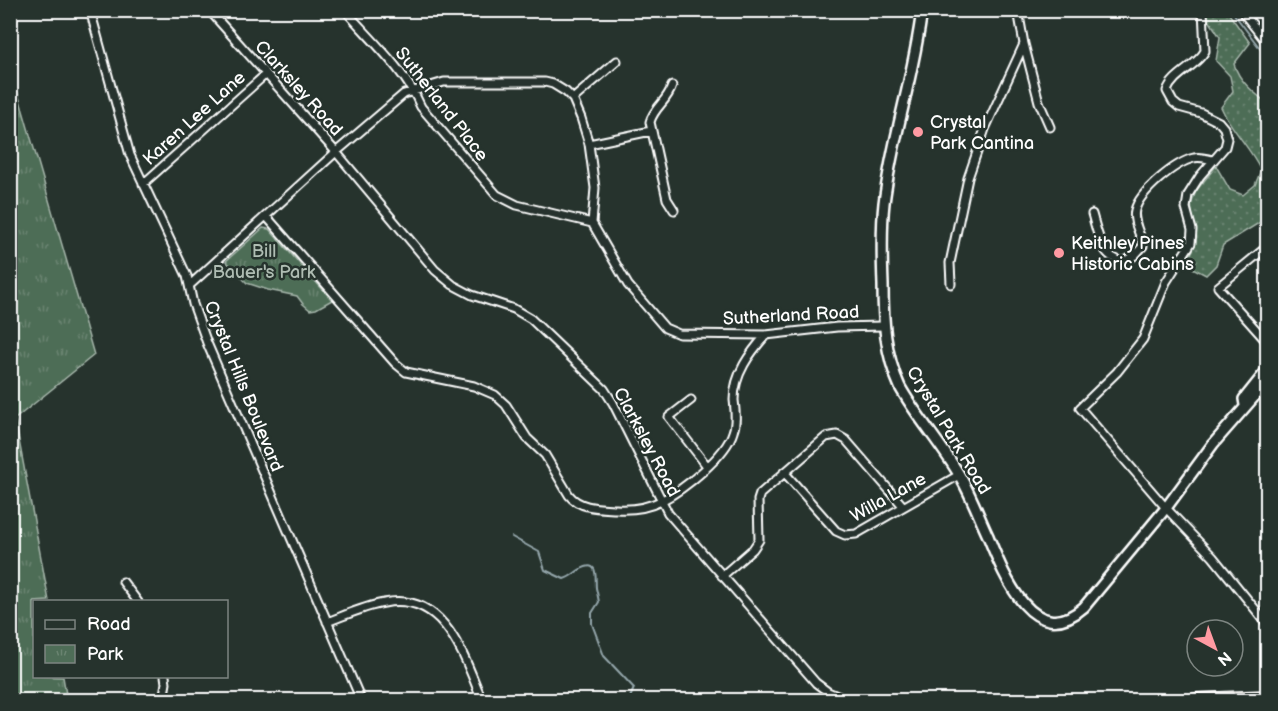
<svg xmlns="http://www.w3.org/2000/svg" width="1278" height="711" font-family="'Balsamiq Sans',sans-serif">
<style>
.grass{fill:url(#grass-dots);stroke:#a6b6ab;stroke-width:1.5}
.park{fill:url(#park-tufts);stroke:#a6b6ab;stroke-width:1.5}
.lines{fill:none;stroke-linecap:round;stroke-linejoin:round}
.stream{stroke:#95a7ac;stroke-width:2}
.street-casing{stroke:#fff;stroke-width:11}
.secondary-casing{stroke:#fff;stroke-width:14}
.highway-casing{stroke:#fff;stroke-width:16}
.street{stroke:#26332d;stroke-width:7}
.secondary{stroke:#26332d;stroke-width:9}
.highway{stroke:#716e59;stroke-width:12}
.poi-dot{fill:#ff9aa2;stroke:#26332d;stroke-width:2}
.labels{text-anchor:middle;stroke-width:5;stroke-linejoin:round;paint-order:stroke}
.street-label{font-size:18px;fill:#fff;stroke:#26332d}
.poi-label{font-size:18px;fill:#fff;stroke:#26332d;text-anchor:start}
.park-label{font-size:18px;fill:#afbdb3;stroke:#26332d}
</style>
<defs>
<pattern id="grass-dots" width="8" height="8" patternUnits="userSpaceOnUse" patternTransform="scale(1.5)"><rect width="8" height="8" fill="#4e6d57"/><path d="M2 2h.1M6 6h.1" fill="none" stroke="#698370" stroke-width="1.8" stroke-linecap="round"/></pattern>
<pattern id="park-tufts" width="24" height="20" patternUnits="userSpaceOnUse" patternTransform="scale(1.5)"><rect width="24" height="20" fill="#4e6d57"/><path d="M3 7l-1-3M5 7V3M7 7l1-3M15 17l-1-3M17 17v-4M19 17l1-3" fill="none" stroke="#698370"/></pattern>
</defs>
<rect width="100%" height="100%" fill="#26332d"/>
<filter id="ink" filterUnits="userSpaceOnUse"><feTurbulence type="fractalNoise" baseFrequency=".0167" numOctaves="2"/><feDisplacementMap in="SourceGraphic" scale="12" xChannelSelector="R" yChannelSelector="G"/><feConvolveMatrix kernelMatrix="1 2 1 2 8 2 1 2 1" color-interpolation-filters="sRGB"/></filter>
<g filter="url(#ink)">
<path class="grass" d="M1207 11H1227L1250 43 1234 64C1239 81 1253 92 1267 103V218L1223 245 1216 265 1206 275 1185 264 1193 250 1195 234 1191 205 1196 191 1216 166 1230 190 1243 195 1255 185 1261 170C1250 147 1231 130 1221 107L1233 91 1230 76 1216 61 1220 37 1205 14Z"/>
<path class="park" d="M10 66 94 355 15 419 49 601 34 602V676L63 677 67 700H11Z
M263 228 269 229 332 300 316 309 310 310 303 304 297 296 268 290 247 283 226 261Z"/>
<g class="lines">
<path class="stream" d="M1231 10 1268 59
M512 537 539 552 545 570 564 579C571 577 575 572 581 569 599 559 595 578 596 588 597 592 598 597 599 602L592 613V624L604 656 634 688 629 700"/>
<defs>
<path id="street" d="M90 10 130 155 187 276 193 304 207 343 361 700
M209 10 336 152 435 270 453 285 472 295 514 309 531 319 604 389 613 403 668 513 816 683 828 692 847 700
M345 10C372 41 405 70 421 107L497 195 517 205 592 223
M1203 10 1205 51C1196 67 1173 74 1167 91L1173 102 1179 107 1201 113 1219 122 1224 128 1227 139 1225 147 1200 176 1188 195 1186 208 1192 230 1191 243 1166 282 1143 339 1117 372 1080 408 1166 508 1213 557 1268 625
M1241 10 1268 44
M1024 44 1039 102 1050 127
M672 86C667 102 654 107 650 122L667 199 674 210
M573 99 617 61
M589 144 651 131
M143 184 266 74
M1092 214C1098 234 1101 258 1124 262L1135 255 1143 246C1141 234 1132 222 1135 210 1140 191 1176 162 1194 158 1200 156 1207 159 1213 160
M266 216 395 363 406 372 474 386 495 395 506 405 527 438 545 455 569 495C580 509 600 508 616 509 631 510 647 508 661 501 683 490 726 456 733 432 737 422 735 410 734 400 734 374 750 353 766 335
M1268 246 1218 287 1268 343
M951 284 950 263 968 178 985 129 1024 44 1018 10
M190 285 336 152 404 94 444 82H545L553 84 566 92 573 99 581 118 589 144 595 188 592 223 628 285 665 328 679 334 766 335 837 327 883 326
M691 400 669 417 707 466
M784 472 836 531 845 535 856 534 959 475
M722 576 753 549 759 540 758 500 760 494 826 437 837 435 846 440 903 506
M123 582 138 602
M327 622C346 615 365 606 384 603 445 591 464 657 482 700
M163 700 166 683 165 676"/>
<path id="secondary" d="M922 10C914 76 892 138 884 203 881 230 882 258 883 285 883 321 885 354 900 387 918 419 943 446 961 478 972 497 979 517 988 536 1003 573 1033 652 1084 607L1166 508 1213 444 1268 381
M1245 405 1244 399 1268 369"/>
<path id="highway" d="M1196 700 1268 697"/>
</defs>
<use href="#street" class="street-casing"/>
<use href="#secondary" class="secondary-casing"/>
<use href="#highway" class="highway-casing"/>
<use href="#street" class="street"/>
<use href="#secondary" class="secondary"/>
<use href="#highway" class="highway"/>
</g>
</g>
<g class="poi-dot">
<circle cx="918" cy="132" r="6"/>
<circle cx="1059" cy="253" r="6"/>
</g>
<g class="labels">
<g class="street-label">
<text transform="translate(299 88) rotate(48)" y="6">Clarksley Road</text>
<text transform="translate(442 104) rotate(52)" y="6">Sutherland Place</text>
<text transform="translate(194 118) rotate(-42)" y="6">Karen Lee Lane</text>
<text transform="translate(791 315) rotate(-3)" y="6">Sutherland Road</text>
<text transform="translate(244 386) rotate(68)" y="6">Crystal Hills Boulevard</text>
<text transform="translate(949 430) rotate(59)" y="6">Crystal Park Road</text>
<text transform="translate(647 442) rotate(62)" y="6">Clarksley Road</text>
<text transform="translate(888 497) rotate(-29)" y="6">Willa Lane</text>
</g>
<g class="poi-label">
<text x="930" y="128">Crystal<tspan x="930" dy="21">Park Cantina</tspan></text>
<text x="1071" y="249">Keithley Pines<tspan x="1071" dy="21">Historic Cabins</tspan></text>
</g>
<g class="park-label">
<text x="264" y="257">Bill<tspan x="264" dy="21">Bauer's Park</tspan></text>
</g>
</g>
<rect width="1278" height="711" fill="none" stroke="#26332d" stroke-width="36"/>
<rect x="18" y="18" width="1242" height="675" fill="none" stroke="#fff" stroke-width="2" filter="url(#ink)"/>
<rect x="33" y="600" width="195" height="78" fill="#26332d" stroke="#7d8581" stroke-width="1.5"/>
<rect x="45" y="620" width="30" height="9" fill="#26332d" stroke="#7d8581" stroke-width="1.5"/>
<text x="87" y="630" font-size="18" fill="#ffffff">Road</text>
<rect x="45" y="645" width="30" height="18" fill="url(#park-tufts)" stroke="#7d8581" stroke-width="1.5"/>
<text x="87" y="660" font-size="18" fill="#ffffff">Park</text>
<g transform="translate(1215 648) rotate(139)"><circle r="28" fill="#26332d" stroke="#7d8581" stroke-width="1.5"/>
<path d="M0-4.5L10 22L0 15L-10 22Z" fill="#ff9aa2"/>
<text y="-9" font-size="16" font-weight="bold" text-anchor="middle" fill="#ffffff">N</text>
</g>
</svg>
